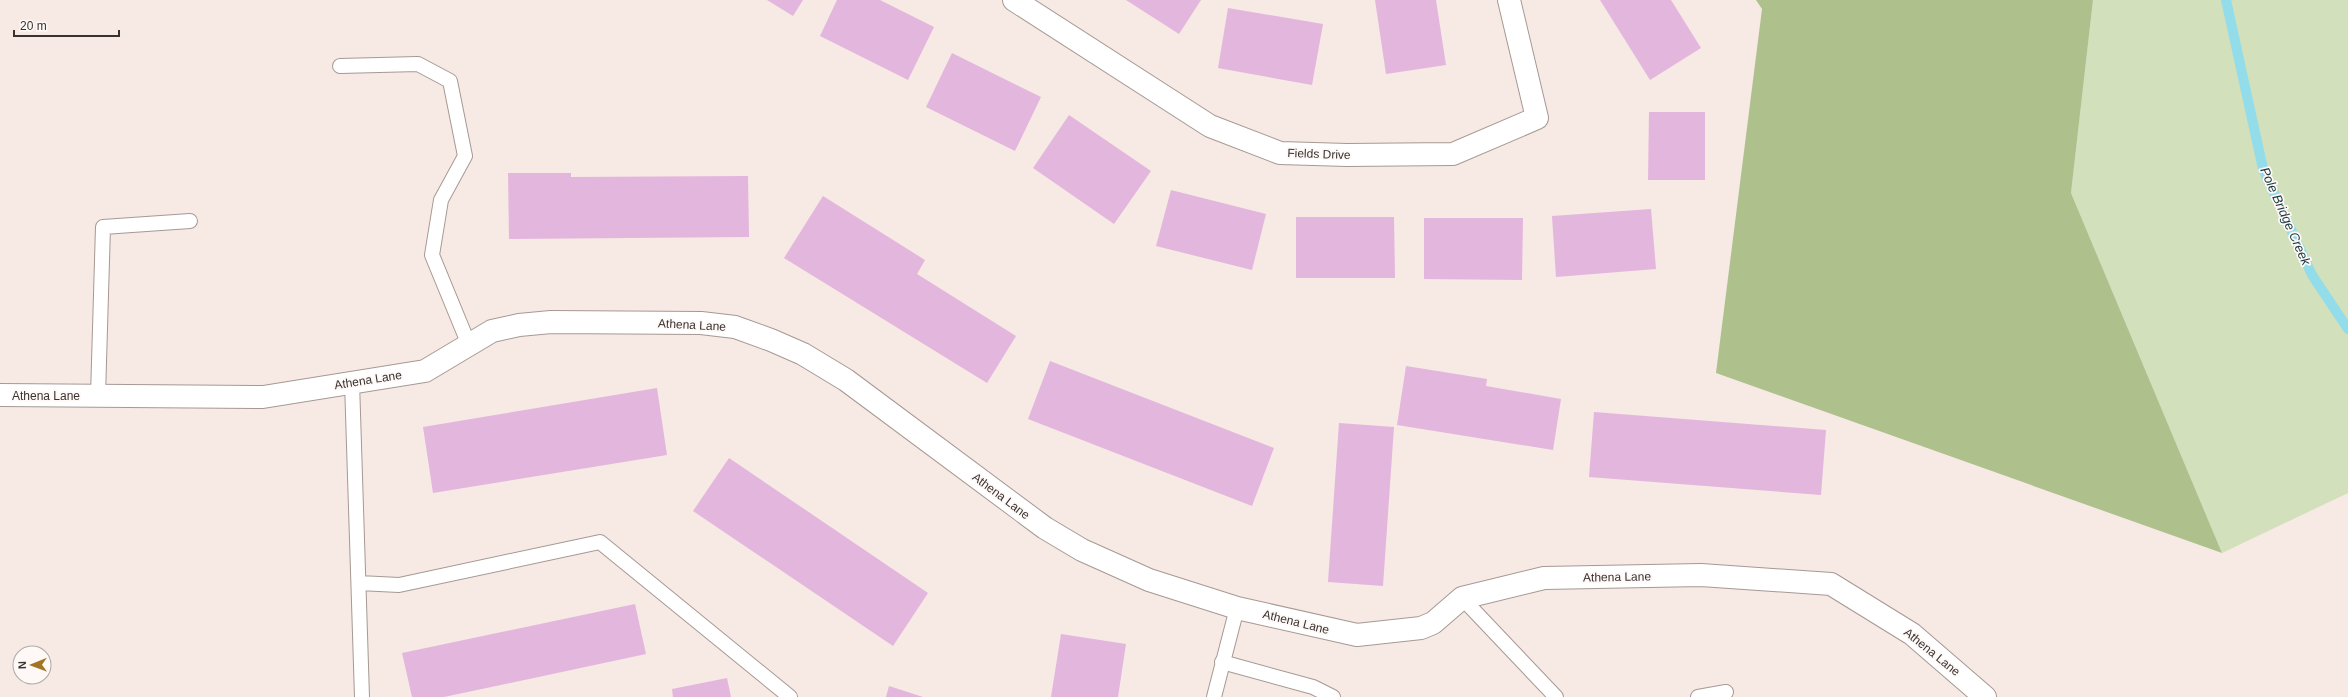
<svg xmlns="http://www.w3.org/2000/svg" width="2348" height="697" font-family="Helvetica,sans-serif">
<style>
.green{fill:#d2e0bb}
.forest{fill:#aec18c}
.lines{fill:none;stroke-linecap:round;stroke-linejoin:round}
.stream{stroke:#93dcea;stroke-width:10}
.building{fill:#e3b6de}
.service-casing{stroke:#a69994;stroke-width:16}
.minor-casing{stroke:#a69994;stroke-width:24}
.service{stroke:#fff;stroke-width:14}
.minor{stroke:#fff;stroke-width:22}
.labels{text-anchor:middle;stroke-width:3.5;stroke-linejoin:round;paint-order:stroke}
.street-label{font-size:12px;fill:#383331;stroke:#fef8f6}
.water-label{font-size:13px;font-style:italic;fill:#183b41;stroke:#fef8f6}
</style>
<rect width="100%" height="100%" fill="#f7e9e3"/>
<path class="green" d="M2093 0H2348V493L2222 553 2071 193Z"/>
<path class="forest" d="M1756 0H2093L2071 193 2222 553 1716 373 1762 9Z"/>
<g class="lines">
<path class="stream" d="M2226 0 2263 169 2312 275 2348 329"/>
</g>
<path class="building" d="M767 0H803L793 16Z
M837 0H880L934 27 908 80 820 36Z
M1126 0H1201L1179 34Z
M1375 0H1436L1446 65 1386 74Z
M1600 0H1671L1701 48 1650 80Z
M1228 8 1323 24 1312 85 1218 68Z
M952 53 1041 97 1015 151 926 107Z
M1649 112H1705V180H1648Z
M1069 115 1151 171 1114 224 1033 168Z
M508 173H571V177L748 176 749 237 509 239Z
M1171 190 1266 214 1252 270 1156 246Z
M823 196 925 260 917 274 1016 336 987 383 784 258Z
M1651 209 1656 269 1556 277 1552 216Z
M1296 217H1394L1395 278H1296Z
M1424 218H1523L1522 280 1424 279Z
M1050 361 1274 448 1252 506 1028 419Z
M1406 366 1487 379 1486 386 1561 399 1553 450 1397 425Z
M657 388 667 455 433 493 423 427Z
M1594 412 1826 430 1821 495 1589 477Z
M1339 423 1394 427 1383 586 1328 582Z
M729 458 928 593 893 646 693 511Z
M635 604 646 654 444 697H412L402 653Z
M1061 634 1126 644 1118 697H1051Z
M727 678 731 697H673L672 689Z
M889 686 923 697H886Z"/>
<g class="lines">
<defs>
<path id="service" d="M340 66 418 64 450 81 465 156 441 200 432 255 469 345
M352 382 362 697
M98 396 103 227 190 221
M359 583 399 585 600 542 790 697
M1462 598 1556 697
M1222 662 1313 687 1333 697
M1214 697 1237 608
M1698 697 1726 692"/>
<path id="minor" d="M1014 0 1210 126 1280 153 1347 155 1453 154 1537 118 1509 0
M0 395 263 397 425 371 492 331 519 325 551 322 701 323 735 327 771 340 803 354 846 380 1045 528 1082 550 1149 580 1237 608 1357 635 1421 628 1433 623 1462 598 1544 578 1701 575 1831 584 1912 634 1985 697"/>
</defs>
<use href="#service" class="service-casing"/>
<use href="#minor" class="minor-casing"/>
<use href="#service" class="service"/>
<use href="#minor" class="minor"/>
</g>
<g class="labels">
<g class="street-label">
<text transform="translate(1319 154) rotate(2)" y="4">Fields Drive</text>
<text transform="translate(692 325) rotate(3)" y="4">Athena Lane</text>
<text transform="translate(368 380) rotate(-9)" y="4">Athena Lane</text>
<text x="46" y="400">Athena Lane</text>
<text transform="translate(1001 496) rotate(37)" y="4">Athena Lane</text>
<text transform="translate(1617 577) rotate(-1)" y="4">Athena Lane</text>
<text transform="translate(1296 622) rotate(14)" y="4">Athena Lane</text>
<text transform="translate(1932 652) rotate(39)" y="4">Athena Lane</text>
</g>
<g class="water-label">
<text transform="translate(2286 216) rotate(66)" y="5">Pole Bridge Creek</text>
</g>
</g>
<g transform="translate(32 665) rotate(269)"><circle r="19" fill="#fef8f6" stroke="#afa9a7"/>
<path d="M0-3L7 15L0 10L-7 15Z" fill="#a07625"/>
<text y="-6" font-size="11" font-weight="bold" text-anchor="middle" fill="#383331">N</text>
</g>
<path d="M14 30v6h105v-6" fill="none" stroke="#383331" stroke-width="2"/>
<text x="20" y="30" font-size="12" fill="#383331" stroke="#fef8f6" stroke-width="3" paint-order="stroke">20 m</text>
</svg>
